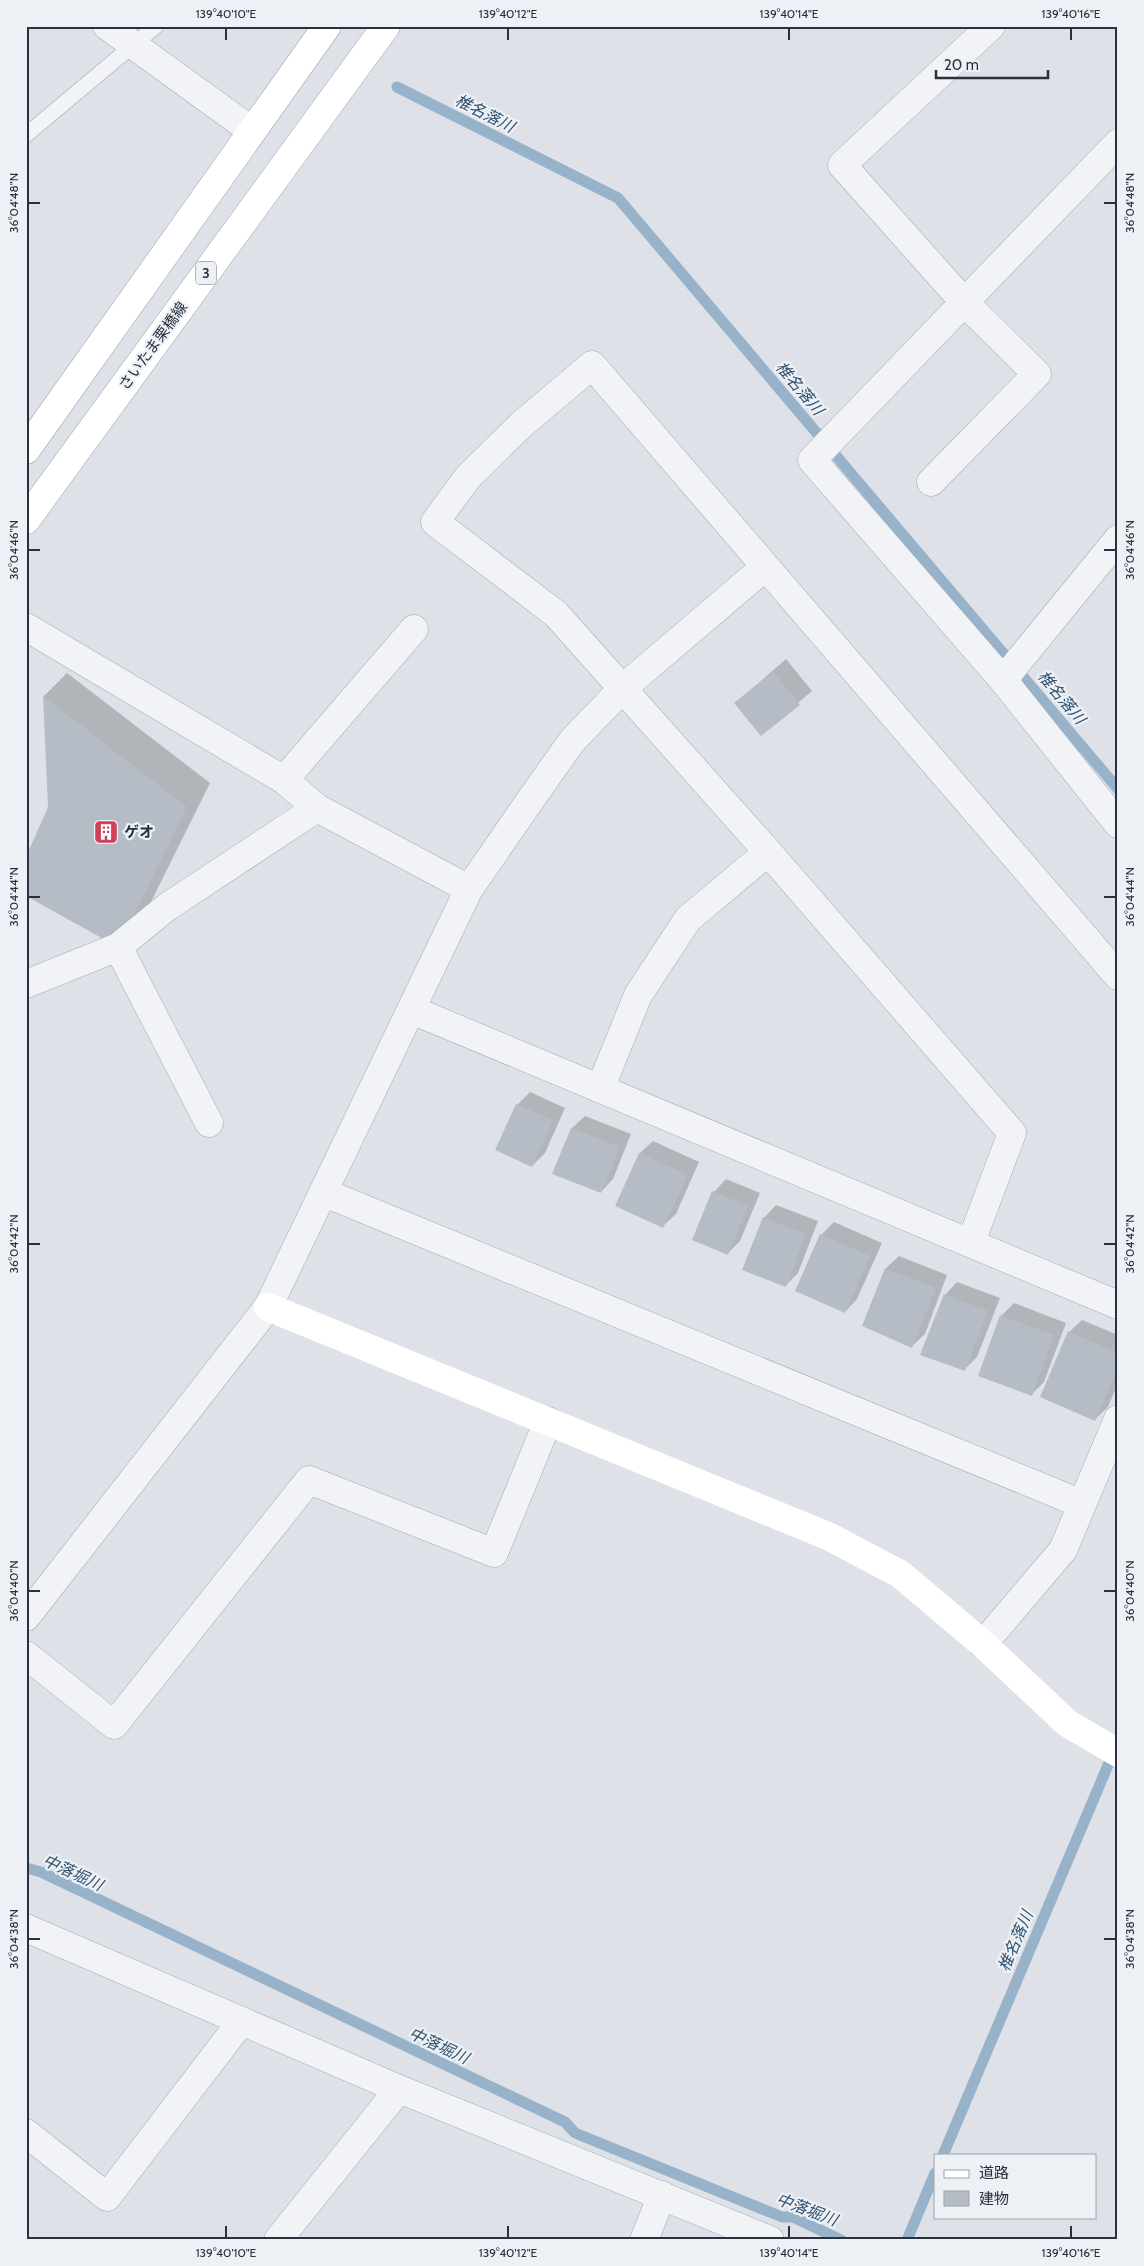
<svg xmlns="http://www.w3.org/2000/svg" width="1144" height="2266" font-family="Cabin,'Noto Sans JP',sans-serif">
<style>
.shadow{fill:#0003}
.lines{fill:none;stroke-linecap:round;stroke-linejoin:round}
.stream{stroke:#98b2c9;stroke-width:11}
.building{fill:#b5bcc5}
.lane-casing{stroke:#a3a9b2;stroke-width:16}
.street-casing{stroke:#a3a9b2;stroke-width:29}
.primary-casing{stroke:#9da7b4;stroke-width:29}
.lane{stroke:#f1f3f6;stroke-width:15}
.street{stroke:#f1f3f6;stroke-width:28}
.secondary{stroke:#fff;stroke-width:28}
.primary{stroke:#fff;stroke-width:28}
.ticks{fill:none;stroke:#27313f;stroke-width:2}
.labels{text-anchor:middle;stroke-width:4.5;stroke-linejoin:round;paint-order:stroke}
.shield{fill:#edf1f5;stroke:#626b76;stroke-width:1}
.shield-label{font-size:14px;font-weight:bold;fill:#27313f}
.street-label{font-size:15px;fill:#27313f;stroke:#edf1f5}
.poi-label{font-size:15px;font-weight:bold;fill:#27313f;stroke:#edf1f5;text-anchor:start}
.water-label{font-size:16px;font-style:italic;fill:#315273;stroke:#edf1f5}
.neatline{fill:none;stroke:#27313f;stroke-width:2}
.ticks-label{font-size:12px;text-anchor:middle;fill:#27313f}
</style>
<rect width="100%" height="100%" fill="#dee2e8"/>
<path class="shadow" d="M786 659 812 691 761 734 736 703Z
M67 673 210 783 141 922 117 946 49 807 44 696Z
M530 1092 565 1108 545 1153 532 1166 517 1105Z
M585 1116 631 1134 613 1179 601 1192 554 1173 572 1128Z
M653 1141 699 1162 676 1214 663 1226 617 1205 640 1153Z
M726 1179 760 1193 740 1241 727 1254 693 1239 714 1192Z
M776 1205 818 1221 798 1273 785 1286 764 1218Z
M834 1222 882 1243 857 1299 845 1312 821 1235Z
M899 1256 947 1275 925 1334 912 1346 864 1325 886 1268Z
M957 1282 1000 1298 977 1357 964 1370 945 1295Z
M1014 1303 1066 1323 1044 1382 1031 1395 1001 1316Z
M1082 1320 1118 1335V1383L1108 1407 1095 1419 1069 1332Z"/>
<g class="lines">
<path class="stream" d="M397 87 618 198 1118 789
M26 1868 41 1872 565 2122 575 2133 782 2217H793L841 2240
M943 2155 1114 1751
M907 2240 935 2173"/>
</g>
<path class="building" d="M773 671 800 705 761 736 734 703Z
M43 696 187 807 118 947 26 896V857L48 807Z
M516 1104 553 1120 532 1167 495 1150Z
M571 1128 620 1147 601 1193 552 1174Z
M639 1153 688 1175 663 1228 615 1206Z
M712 1191 748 1206 728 1255 692 1240Z
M763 1217 806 1234 786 1287 742 1270Z
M820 1234 870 1256 845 1313 795 1291Z
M885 1268 936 1288 912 1348 862 1326Z
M944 1294 988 1311 965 1371 920 1355Z
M1000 1315 1054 1335 1032 1396 978 1376Z
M1068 1331 1118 1353V1369L1095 1421 1040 1397Z"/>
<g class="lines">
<defs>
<path id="lane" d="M26 135 156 26"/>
<path id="street" d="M107 26 252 131
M1118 143 812 460 1003 680 1118 824
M931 482 1037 374 964 302 842 165 991 26
M26 627 284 780 317 808 469 889
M1003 680 1118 539
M284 780 414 629
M118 947 209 1123
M26 984 118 947 167 907 317 808
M412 1010 1118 1305
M600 1089 638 995 688 919 768 852
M325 1193 1082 1504
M971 1242 1012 1133 768 852 556 614 435 522 468 477 521 425 592 365 1118 976
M26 1617 268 1307 469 889 522 812 572 741 623 688 765 567
M983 1644 1063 1550 1118 1419
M26 1655 114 1725 309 1480 494 1553 548 1421
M26 1928 399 2089 770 2240
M26 2133 107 2197 241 2022
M278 2240 399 2089
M644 2240 662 2195"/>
<path id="primary" d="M26 450 327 26
M26 520 386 26"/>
</defs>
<use href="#lane" class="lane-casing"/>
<use href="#street" class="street-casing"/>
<use href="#primary" class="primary-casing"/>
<use href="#lane" class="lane"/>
<use href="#street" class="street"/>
<path class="secondary" d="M268 1307 828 1536 900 1574 983 1644 1067 1723 1118 1753"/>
<use href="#primary" class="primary"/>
</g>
<path class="ticks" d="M226 28V40M508 28V40M789 28V40M1071 28V40M28 203H40M1104 203H1116M28 550H40M1104 550H1116M28 897H40M1104 897H1116M28 1244H40M1104 1244H1116M28 1591H40M1104 1591H1116M28 1939H40M1104 1939H1116M226 2226V2238M508 2226V2238M789 2226V2238M1071 2226V2238"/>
<defs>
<symbol id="building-square" viewBox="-11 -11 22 22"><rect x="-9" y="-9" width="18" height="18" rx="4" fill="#d0405d" stroke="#edf1f5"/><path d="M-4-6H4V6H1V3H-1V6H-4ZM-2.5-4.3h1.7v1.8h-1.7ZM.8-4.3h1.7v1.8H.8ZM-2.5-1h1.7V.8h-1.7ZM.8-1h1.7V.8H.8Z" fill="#fff"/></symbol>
</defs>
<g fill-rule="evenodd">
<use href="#building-square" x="92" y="818" width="28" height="28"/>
</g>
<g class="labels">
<rect class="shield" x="196" y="261.5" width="20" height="23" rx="4"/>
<g class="shield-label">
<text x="206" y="278">3</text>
</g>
<g class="street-label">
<text transform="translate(153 346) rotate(-54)" y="5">さいたま栗橋線</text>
</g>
<g class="poi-label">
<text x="124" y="837">ゲオ</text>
</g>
<g class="water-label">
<text transform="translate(485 113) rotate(27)" y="6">椎名落川</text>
<text transform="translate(800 388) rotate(50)" y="6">椎名落川</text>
<text transform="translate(1062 697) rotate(50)" y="6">椎名落川</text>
<text transform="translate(73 1872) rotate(25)" y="6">中落堀川</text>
<text transform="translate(1015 1941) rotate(-67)" y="6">椎名落川</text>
<text transform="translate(439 2045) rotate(25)" y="6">中落堀川</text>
<text transform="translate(807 2209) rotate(21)" y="6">中落堀川</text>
</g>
</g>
<rect width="1144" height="2266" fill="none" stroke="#edf1f5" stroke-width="55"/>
<rect x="934" y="2154" width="162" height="65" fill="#edf1f5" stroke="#9ea4ac"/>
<rect x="944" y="2170" width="25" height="8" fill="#ffffff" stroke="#9ea4ac"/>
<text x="979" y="2178" font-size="15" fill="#27313f">道路</text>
<rect x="944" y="2191" width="25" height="15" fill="#b5bcc5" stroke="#9ea4ac"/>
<text x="979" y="2204" font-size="15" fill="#27313f">建物</text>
<path d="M936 70v8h112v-8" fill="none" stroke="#27313f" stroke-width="2.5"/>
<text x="944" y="70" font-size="15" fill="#27313f" stroke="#edf1f5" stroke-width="4" paint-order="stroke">20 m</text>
<rect x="28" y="28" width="1088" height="2210" class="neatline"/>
<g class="ticks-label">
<text x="226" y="18">139°40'10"E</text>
<text x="508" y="18">139°40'12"E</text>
<text x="789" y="18">139°40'14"E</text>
<text x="1071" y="18">139°40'16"E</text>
<text transform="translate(14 203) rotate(-90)" y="4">36°04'48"N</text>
<text transform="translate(1130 203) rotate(-90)" y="4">36°04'48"N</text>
<text transform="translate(14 550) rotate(-90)" y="4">36°04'46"N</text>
<text transform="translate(1130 550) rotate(-90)" y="4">36°04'46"N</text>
<text transform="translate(14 897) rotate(-90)" y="4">36°04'44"N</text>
<text transform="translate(1130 897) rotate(-90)" y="4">36°04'44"N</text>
<text transform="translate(14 1244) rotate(-90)" y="4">36°04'42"N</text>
<text transform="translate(1130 1244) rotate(-90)" y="4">36°04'42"N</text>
<text transform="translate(14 1591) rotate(-90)" y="4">36°04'40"N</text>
<text transform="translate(1130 1591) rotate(-90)" y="4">36°04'40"N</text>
<text transform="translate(14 1939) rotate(-90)" y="4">36°04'38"N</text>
<text transform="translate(1130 1939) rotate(-90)" y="4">36°04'38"N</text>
<text x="226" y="2257">139°40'10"E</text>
<text x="508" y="2257">139°40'12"E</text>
<text x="789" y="2257">139°40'14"E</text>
<text x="1071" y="2257">139°40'16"E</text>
</g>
</svg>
